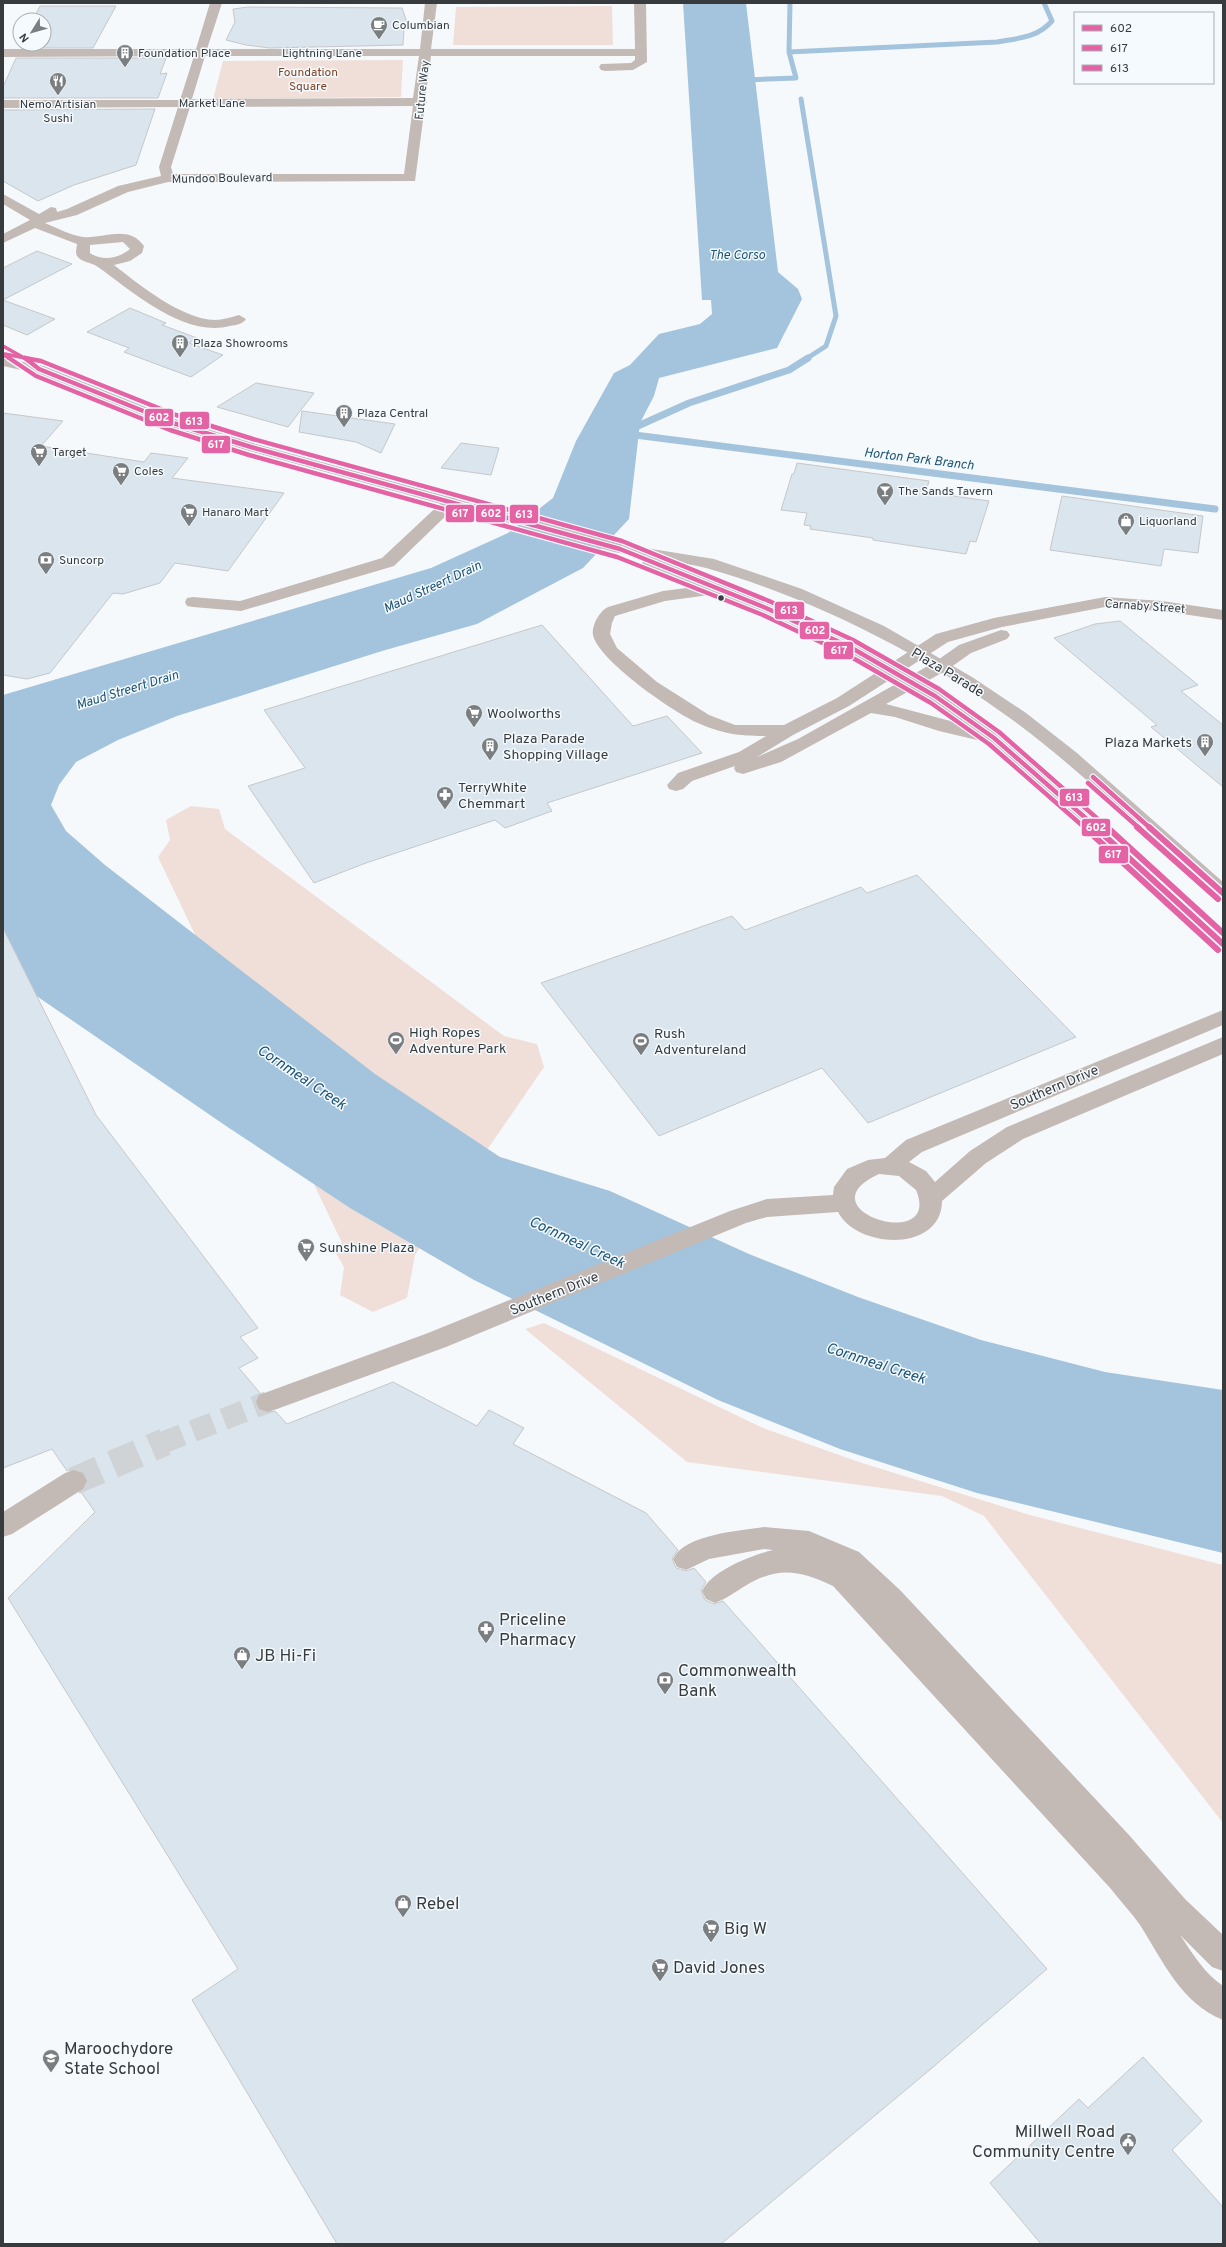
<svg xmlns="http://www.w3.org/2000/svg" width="1226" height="2247" font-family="Overpass,sans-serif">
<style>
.green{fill:#f0dfd8}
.water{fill:#a3c4dc}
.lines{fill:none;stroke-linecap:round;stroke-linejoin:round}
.stream-far1{stroke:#a3c4dc;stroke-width:5}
.stream{stroke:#a3c4dc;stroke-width:7}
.building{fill:#dbe5ed;stroke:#c5c8ca}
.minor-tunnel-far1{stroke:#d0d3d6;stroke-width:22;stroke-dasharray:22 11;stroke-linecap:butt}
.minor-tunnel{stroke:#d0d3d6;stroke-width:28;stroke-dasharray:28 14;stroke-linecap:butt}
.minor{fill:#c3b9b5;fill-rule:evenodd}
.major{fill:#c3bbb8;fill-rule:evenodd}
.bus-1-far2-casing{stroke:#f4fafe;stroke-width:5}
.bus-1-far1-casing{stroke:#f4fafe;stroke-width:7}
.bus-1-casing{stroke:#f4fafe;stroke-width:9}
.bus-2-far2-casing{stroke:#f4fafe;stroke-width:5}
.bus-2-far1-casing{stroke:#f4fafe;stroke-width:7}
.bus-2-casing{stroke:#f4fafe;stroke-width:9}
.bus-3-far2-casing{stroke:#f4fafe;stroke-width:5}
.bus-3-far1-casing{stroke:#f4fafe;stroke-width:7}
.bus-3-casing{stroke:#f4fafe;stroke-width:9}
.bus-1-far2{stroke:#e463a4;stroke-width:3.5}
.bus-1-far1{stroke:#e463a4;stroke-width:4.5}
.bus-1{stroke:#e463a4;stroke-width:6}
.bus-2-far2{stroke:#e463a4;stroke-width:3.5}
.bus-2-far1{stroke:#e463a4;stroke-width:4.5}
.bus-2{stroke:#e463a4;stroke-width:6}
.bus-3-far2{stroke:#e463a4;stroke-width:3.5}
.bus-3-far1{stroke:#e463a4;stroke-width:4.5}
.bus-3{stroke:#e463a4;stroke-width:6}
.bus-dot{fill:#383b3d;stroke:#f4fafe;stroke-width:1.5}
.labels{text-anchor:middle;stroke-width:3;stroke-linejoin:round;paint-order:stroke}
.far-poi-label{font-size:12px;fill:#383b3d;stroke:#f4fafe;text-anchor:start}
.far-street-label{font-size:12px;fill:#383b3d;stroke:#f4fafe}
.far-park-label{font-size:12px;fill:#814222;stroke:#f4fafe}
.far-water-label{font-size:13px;font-style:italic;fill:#1c5374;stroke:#f4fafe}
.street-label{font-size:14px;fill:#383b3d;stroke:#f4fafe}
.poi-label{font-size:14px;fill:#383b3d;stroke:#f4fafe;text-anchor:start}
.water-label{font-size:15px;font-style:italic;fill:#1c5374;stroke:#f4fafe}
.near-poi-label{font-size:17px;fill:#383b3d;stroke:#f4fafe;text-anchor:start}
.line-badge{stroke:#f4fafe;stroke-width:1.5}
.badge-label{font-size:11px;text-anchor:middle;font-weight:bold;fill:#fff}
</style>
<rect width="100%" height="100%" fill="#f6f9fc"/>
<path class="green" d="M612 6 613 45H453L456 7Z
M403 60 401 97 213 99 223 61Z
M191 806 219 809 225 829 504 1036 537 1044 544 1067 415 1255 407 1298 373 1312 340 1295 344 1267 332 1247 342 1243 158 857 170 840 166 820Z
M544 1323 763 1428 859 1462 1030 1515 1223 1565V1823L984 1516 942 1496 687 1462 525 1329Z"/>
<path class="water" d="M683 3H746L778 272 798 289 802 299 777 348 659 378 654 396 640 423 629 519 583 568 477 624 382 651 177 716 118 740 76 762 59 785 51 805 66 831 105 865 375 1074 500 1157 610 1191 749 1254 858 1297 981 1340 1105 1372 1223 1390V1553L977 1493 840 1449 718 1400 474 1280 350 1208 229 1128 3 973V695L431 568 508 533 553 498 576 441 614 373 630 365 659 334 700 324 712 314 711 300H702Z"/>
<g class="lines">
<path class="stream-far1" d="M789 52 790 3
M744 80 796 78 789 52 997 42C1019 38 1037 38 1052 21L1044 3
M801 99 836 316 826 346 806 359"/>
<path class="stream" d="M629 430 689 403 789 370 808 358
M627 434 1215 509"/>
</g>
<path class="building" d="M40 6H116L93 48H21L22 44H44V20H33Z
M248 7 402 8 407 22 404 28 403 45 269 48 246 45 226 40 235 22 233 9Z
M16 58H166L160 74 167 73 158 98H3V87Z
M155 109 136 165 74 185 38 201 3 181V110Z
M37 251 72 264 3 300 55 319 27 335 3 325V268Z
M130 308 166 323 162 325 197 338 189 343 223 355 191 377 124 352 129 348 87 332Z
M256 383 314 393 288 427 217 407Z
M302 411 395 424 381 453 356 442 299 432Z
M3 413 63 421 41 446 144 462 151 453 188 458 172 478 284 493 228 571 175 563 160 583 123 594 113 593 50 673 27 679 3 675Z
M461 443 499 448 491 475 441 468Z
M797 463 929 481 926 492 989 501 976 542 970 541 966 554 873 540V538L810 529 811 526 804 525 807 513 781 510 792 474H794Z
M1062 496 1203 516 1198 553 1164 549 1161 566 1050 550Z
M1120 621 1198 685 1181 691 1223 725V787L1151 727 1157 725 1054 638 1095 624Z
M542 625 633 726 667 716 702 753 547 803 552 811 505 828 495 820 366 863 314 883 248 786 305 768 264 710Z
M917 875 1076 1037 868 1123 822 1068 659 1136 541 983 732 916 745 930 861 887 867 893Z
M3 928 96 1115 258 1328 240 1337 258 1358 239 1368 260 1393 255 1401 258 1410 268 1413 275 1411 287 1424 393 1382 477 1426 489 1410 524 1428 513 1444 646 1513 678 1550 672 1558 676 1568 686 1571 694 1568 706 1582 701 1590 705 1600 714 1604 723 1601 1047 1969 932 2068 721 2244H337L192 2000 238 1969 8 1598 95 1512 81 1492 88 1482 84 1472 74 1469 67 1471 52 1449 3 1468Z
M1143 2057 1202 2121 1172 2150 1223 2207V2244H1041L990 2183 1079 2099 1088 2108Z"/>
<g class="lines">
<path class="minor-tunnel-far1" d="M162 1443 268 1402"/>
<path class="minor-tunnel" d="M74 1481 165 1442"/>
<path class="minor" d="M210 3H222L207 49H420L425 3H437L431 49H635L634 3H646L647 62 633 70 605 71 601 70 599 67 601 64 631 63 635 60V56H431L425 100 427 102 425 105 415 181 168 182 128 192 77 215 45 223C57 228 70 235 83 237 104 239 128 224 144 246L142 253 130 261 114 265C140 285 181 319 215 320 223 320 231 317 239 315L246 319C243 324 236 325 230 326 184 338 133 292 98 267 92 262 82 263 77 256 75 252 77 247 77 244L35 228 3 243V234L30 220 3 204V194L39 214 51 207 56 208 57 212 67 209 118 186 161 176 159 167 178 107 3 108V100H180L194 56 3 57V49H196ZM205 56H419L413 98 192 99ZM413 106 404 174H173L171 167 190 107ZM123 242 130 249C119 258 103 262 90 253V245Z
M451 497 457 499 459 502 457 505 394 566 241 611 193 607 187 606 185 602 187 598 193 597 240 601 382 558 445 499Z
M718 584 724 585 726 589 724 593 665 601 615 616 612 623 610 634 617 648 657 682 709 715 735 725H784L837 698 936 634 994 618 1105 597 1162 601 1223 610V620L1162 611 1105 607 1002 627 948 642 849 706 793 735 757 757 798 739 935 662 959 645 1001 630 1007 631 1010 635 1007 639 971 653 947 670 886 704 1000 734 1003 738 1000 742 994 744 939 731 895 717 871 713 781 762 743 774 736 772 734 768 735 766 692 781 683 789 676 791 669 789 667 785 678 773 739 752 766 736C739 736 723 734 698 723 674 713 598 660 593 635 592 631 594 624 596 620 600 614 602 610 608 607L663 591Z
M1223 1010V1025L922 1152 909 1162 926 1171 935 1182 970 1151 1007 1127 1223 1037V1054L1023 1139 986 1163 942 1201C942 1252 858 1250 838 1212L767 1217 746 1223 446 1347 277 1409 268 1412 259 1409 256 1402 259 1395 428 1333 730 1211 767 1199 833 1195 834 1187 847 1169 868 1160 885 1158 906 1140ZM879 1174 899 1176 916 1190C943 1254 800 1210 879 1174Z
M74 1470 83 1473 87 1481 83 1489 12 1534 3 1537V1512L65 1473Z
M764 1527 809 1531 859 1552 900 1590 1129 1835 1185 1899 1223 1935V1971L1212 1967 1180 1935C1193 1954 1204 1973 1223 1986V2020C1181 2003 1163 1961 1140 1925 1131 1912 1120 1901 1111 1889L833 1586C799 1570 778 1566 745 1586 735 1592 726 1599 715 1603L706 1599 702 1591C712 1570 752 1555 773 1550L764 1549 709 1559 686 1570 677 1567 673 1559C685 1534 739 1531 764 1527Z"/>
<path class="major" d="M3 358 44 366 178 420 256 444 621 544 714 559 802 589 884 626 972 677 1026 713 1077 753 1223 882V900L1216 898C1150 838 1085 774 1014 721 925 655 813 598 706 568 692 564 675 563 660 560 740 594 823 623 898 666 1021 735 1120 838 1223 933V951L1216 949C1112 852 1011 746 887 674 810 629 725 600 644 566L642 562 646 558 614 552 246 450 168 426 35 373 3 366Z"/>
<defs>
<path id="bus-1-far2" d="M3 346 26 359"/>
<path id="bus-1-far1" d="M25 358 39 369 173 423 251 447 620 549 766 608 850 647 935 696 994 738 1097 828
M1093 777 1150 828"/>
<path id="bus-1" d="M1095 827 1223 944
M1149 827 1223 893"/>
<path id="bus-2-far2" d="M3 355 11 359"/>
<path id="bus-2-far1" d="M9 358 36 376 170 430 249 455 617 557 763 615 846 654 931 703 989 744 1085 828
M1088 783 1139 828"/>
<path id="bus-2" d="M1084 827 1218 950
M1137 827 1218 899"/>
<path id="bus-3-far2" d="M5 354 30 359"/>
<path id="bus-3-far1" d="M25 358 41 361 176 415 253 439 622 541 769 601 853 640 939 689 999 732 1108 828"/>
<path id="bus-3" d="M1107 827 1223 933"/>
</defs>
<use href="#bus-1-far2" class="bus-1-far2-casing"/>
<use href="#bus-1-far1" class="bus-1-far1-casing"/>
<use href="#bus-1" class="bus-1-casing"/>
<use href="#bus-2-far2" class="bus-2-far2-casing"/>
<use href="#bus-2-far1" class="bus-2-far1-casing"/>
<use href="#bus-2" class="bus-2-casing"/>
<use href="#bus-3-far2" class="bus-3-far2-casing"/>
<use href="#bus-3-far1" class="bus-3-far1-casing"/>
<use href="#bus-3" class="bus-3-casing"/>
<use href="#bus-1-far2" class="bus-1-far2"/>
<use href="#bus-1-far1" class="bus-1-far1"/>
<use href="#bus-1" class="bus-1"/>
<use href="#bus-2-far2" class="bus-2-far2"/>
<use href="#bus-2-far1" class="bus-2-far1"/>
<use href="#bus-2" class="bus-2"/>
<use href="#bus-3-far2" class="bus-3-far2"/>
<use href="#bus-3-far1" class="bus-3-far1"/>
<use href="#bus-3" class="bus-3"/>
</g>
<defs>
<symbol id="cafe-pin" viewBox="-11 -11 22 30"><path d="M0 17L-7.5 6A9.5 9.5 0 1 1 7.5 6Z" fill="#7a7e80" stroke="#f4fafe"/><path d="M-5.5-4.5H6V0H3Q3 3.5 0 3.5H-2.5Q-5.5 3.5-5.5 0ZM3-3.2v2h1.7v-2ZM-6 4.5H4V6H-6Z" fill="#fff"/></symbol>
<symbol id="building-pin" viewBox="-11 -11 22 30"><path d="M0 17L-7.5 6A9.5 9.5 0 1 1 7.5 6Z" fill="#7a7e80" stroke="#f4fafe"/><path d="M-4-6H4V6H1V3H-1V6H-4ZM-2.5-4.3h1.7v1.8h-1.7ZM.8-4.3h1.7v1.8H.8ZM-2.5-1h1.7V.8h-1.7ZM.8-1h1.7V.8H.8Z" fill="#fff"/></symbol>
<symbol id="restaurant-pin" viewBox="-11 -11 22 30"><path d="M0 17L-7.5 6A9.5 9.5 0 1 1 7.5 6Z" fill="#7a7e80" stroke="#f4fafe"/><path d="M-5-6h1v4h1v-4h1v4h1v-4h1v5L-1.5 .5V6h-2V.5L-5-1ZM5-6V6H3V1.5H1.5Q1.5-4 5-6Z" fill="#fff"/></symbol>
<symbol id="supermarket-pin" viewBox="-11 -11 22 30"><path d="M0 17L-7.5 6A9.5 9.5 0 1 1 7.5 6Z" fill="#7a7e80" stroke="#f4fafe"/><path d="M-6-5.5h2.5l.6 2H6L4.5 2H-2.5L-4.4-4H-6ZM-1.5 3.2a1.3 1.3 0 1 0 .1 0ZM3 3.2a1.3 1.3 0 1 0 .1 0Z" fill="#fff"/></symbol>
<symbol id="bar-pin" viewBox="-11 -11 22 30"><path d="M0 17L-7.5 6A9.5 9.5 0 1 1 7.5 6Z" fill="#7a7e80" stroke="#f4fafe"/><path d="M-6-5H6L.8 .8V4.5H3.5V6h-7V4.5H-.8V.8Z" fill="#fff"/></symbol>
<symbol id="shop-pin" viewBox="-11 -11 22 30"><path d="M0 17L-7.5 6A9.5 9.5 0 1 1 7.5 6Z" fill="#7a7e80" stroke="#f4fafe"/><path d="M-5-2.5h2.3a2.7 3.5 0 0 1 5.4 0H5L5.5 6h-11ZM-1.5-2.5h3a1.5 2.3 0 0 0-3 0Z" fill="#fff"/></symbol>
<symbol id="bank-pin" viewBox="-11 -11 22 30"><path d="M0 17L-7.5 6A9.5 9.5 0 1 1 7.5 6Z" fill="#7a7e80" stroke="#f4fafe"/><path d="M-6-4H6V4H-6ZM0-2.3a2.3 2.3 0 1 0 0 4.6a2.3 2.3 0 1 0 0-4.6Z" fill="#fff"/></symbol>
<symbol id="pharmacy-pin" viewBox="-11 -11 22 30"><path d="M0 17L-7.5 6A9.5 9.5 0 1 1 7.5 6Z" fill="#7a7e80" stroke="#f4fafe"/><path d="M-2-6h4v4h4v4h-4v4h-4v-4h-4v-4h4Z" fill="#fff"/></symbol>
<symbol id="stadium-pin" viewBox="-11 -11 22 30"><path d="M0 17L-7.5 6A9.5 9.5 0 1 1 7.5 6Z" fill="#7a7e80" stroke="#f4fafe"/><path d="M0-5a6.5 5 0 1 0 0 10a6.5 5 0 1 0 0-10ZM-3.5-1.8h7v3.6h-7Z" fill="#fff"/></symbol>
<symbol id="school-pin" viewBox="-11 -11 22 30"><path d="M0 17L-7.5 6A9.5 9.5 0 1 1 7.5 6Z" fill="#7a7e80" stroke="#f4fafe"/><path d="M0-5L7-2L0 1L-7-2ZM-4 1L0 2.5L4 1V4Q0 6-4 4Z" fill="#fff"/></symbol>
<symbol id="civic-pin" viewBox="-11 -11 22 30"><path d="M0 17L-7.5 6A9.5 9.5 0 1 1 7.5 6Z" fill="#7a7e80" stroke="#f4fafe"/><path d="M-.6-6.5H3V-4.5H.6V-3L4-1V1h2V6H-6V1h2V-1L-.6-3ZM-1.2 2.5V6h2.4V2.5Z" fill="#fff"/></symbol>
</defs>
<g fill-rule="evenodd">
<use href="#cafe-pin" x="369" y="15" width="20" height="27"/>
<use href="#building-pin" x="115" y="43" width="20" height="27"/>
<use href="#restaurant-pin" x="48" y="71" width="20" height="27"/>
<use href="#building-pin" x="170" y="333" width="20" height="27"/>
<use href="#building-pin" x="334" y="403" width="20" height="27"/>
<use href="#supermarket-pin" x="29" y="442" width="20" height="27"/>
<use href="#supermarket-pin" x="111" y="461" width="20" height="27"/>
<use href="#bar-pin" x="875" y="481" width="20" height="27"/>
<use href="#supermarket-pin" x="179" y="502" width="20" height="27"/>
<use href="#shop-pin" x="1116" y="511" width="20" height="27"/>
<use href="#bank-pin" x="36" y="550" width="20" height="27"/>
<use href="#supermarket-pin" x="464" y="703" width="20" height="27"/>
<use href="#building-pin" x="1195" y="732" width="20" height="27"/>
<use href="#building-pin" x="480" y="736" width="20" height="27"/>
<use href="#pharmacy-pin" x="435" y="785" width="20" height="27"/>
<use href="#stadium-pin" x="386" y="1030" width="20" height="27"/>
<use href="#stadium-pin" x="631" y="1031" width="20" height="27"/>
<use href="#supermarket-pin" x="296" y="1237" width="20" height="27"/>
<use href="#pharmacy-pin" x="476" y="1619" width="20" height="27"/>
<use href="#shop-pin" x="232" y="1645" width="20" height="27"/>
<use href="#bank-pin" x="655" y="1670" width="20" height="27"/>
<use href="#shop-pin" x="393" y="1893" width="20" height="27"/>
<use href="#supermarket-pin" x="701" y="1918" width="20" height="27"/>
<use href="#supermarket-pin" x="650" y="1957" width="20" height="27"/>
<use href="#school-pin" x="41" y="2048" width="20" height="27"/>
<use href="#civic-pin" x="1118" y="2131" width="20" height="27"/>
</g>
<circle class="bus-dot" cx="721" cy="598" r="3.5"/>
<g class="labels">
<g class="far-poi-label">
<text x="392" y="29">Columbian</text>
<text x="138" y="57">Foundation Place</text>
<text x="58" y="108" text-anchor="middle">Nemo Artisian<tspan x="58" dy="14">Sushi</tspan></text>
<text x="193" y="347">Plaza Showrooms</text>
<text x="357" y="417">Plaza Central</text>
<text x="52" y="456">Target</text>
<text x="134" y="475">Coles</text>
<text x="898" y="495">The Sands Tavern</text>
<text x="202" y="516">Hanaro Mart</text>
<text x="1139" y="525">Liquorland</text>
<text x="59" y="564">Suncorp</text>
</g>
<g class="far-street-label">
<text x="322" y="57">Lightning Lane</text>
<text transform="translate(422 90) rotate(-84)" y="4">Future Way</text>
<text x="212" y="107">Market Lane</text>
<text transform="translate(222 178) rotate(-1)" y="4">Mundoo Boulevard</text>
<text transform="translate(1145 606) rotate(4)" y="4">Carnaby Street</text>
</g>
<g class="far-park-label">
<text x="308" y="76">Foundation<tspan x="308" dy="14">Square</tspan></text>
</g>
<g class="far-water-label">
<text x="737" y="259">The Corso</text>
<text transform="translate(919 458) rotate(7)" y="5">Horton Park Branch</text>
<text transform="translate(432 586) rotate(-25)" y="5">Maud Streert Drain</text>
<text transform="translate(127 689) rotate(-17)" y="5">Maud Streert Drain</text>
</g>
<g class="street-label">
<text transform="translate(948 672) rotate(31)" y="5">Plaza Parade</text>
<text transform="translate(1054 1087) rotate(-23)" y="5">Southern Drive</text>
<text transform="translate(554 1293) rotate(-22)" y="5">Southern Drive</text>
</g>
<g class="poi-label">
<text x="487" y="718">Woolworths</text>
<text x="503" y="743">Plaza Parade<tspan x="503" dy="16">Shopping Village</tspan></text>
<text x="1192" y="747" text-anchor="end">Plaza Markets</text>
<text x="458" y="792">TerryWhite<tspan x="458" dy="16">Chemmart</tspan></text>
<text x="409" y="1037">High Ropes<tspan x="409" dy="16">Adventure Park</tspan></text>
<text x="654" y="1038">Rush<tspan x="654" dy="16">Adventureland</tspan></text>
<text x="319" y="1252">Sunshine Plaza</text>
</g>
<g class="water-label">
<text transform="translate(302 1077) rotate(34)" y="5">Cornmeal Creek</text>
<text transform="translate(577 1242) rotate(25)" y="5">Cornmeal Creek</text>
<text transform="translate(876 1363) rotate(18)" y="5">Cornmeal Creek</text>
</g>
<g class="near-poi-label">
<text x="499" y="1625">Priceline<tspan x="499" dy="20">Pharmacy</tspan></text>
<text x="255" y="1661">JB Hi-Fi</text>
<text x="678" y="1676">Commonwealth<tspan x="678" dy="20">Bank</tspan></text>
<text x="416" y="1909">Rebel</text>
<text x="724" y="1934">Big W</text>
<text x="673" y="1973">David Jones</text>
<text x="64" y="2054">Maroochydore<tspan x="64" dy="20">State School</tspan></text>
<text x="1115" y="2137" text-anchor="end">Millwell Road<tspan x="1115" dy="20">Community Centre</tspan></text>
</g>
</g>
<g class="line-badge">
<rect x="144" y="408" width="30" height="19" rx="4" fill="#e463a4"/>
<rect x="179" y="411" width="31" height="19" rx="4" fill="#e463a4"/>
<rect x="201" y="435" width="30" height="19" rx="4" fill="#e463a4"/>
<rect x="475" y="504" width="31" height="19" rx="4" fill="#e463a4"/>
<rect x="445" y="504" width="30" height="19" rx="4" fill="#e463a4"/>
<rect x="509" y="504" width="30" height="20" rx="4" fill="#e463a4"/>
<rect x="774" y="601" width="31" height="19" rx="4" fill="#e463a4"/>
<rect x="799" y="621" width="31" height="19" rx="4" fill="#e463a4"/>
<rect x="823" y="641" width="31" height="19" rx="4" fill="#e463a4"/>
<rect x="1059" y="788" width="31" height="19" rx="4" fill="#e463a4"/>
<rect x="1081" y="818" width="30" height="19" rx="4" fill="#e463a4"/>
<rect x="1098" y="845" width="31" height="19" rx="4" fill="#e463a4"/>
</g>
<g class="badge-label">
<text x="159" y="421">602</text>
<text x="194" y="425">613</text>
<text x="216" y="448">617</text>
<text x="491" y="517">602</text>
<text x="460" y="517">617</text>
<text x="524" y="518">613</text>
<text x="789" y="614">613</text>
<text x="815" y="634">602</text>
<text x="839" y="654">617</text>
<text x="1074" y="801">613</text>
<text x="1096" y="831">602</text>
<text x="1113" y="858">617</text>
</g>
<rect width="1226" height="2247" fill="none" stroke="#383b3d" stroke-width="8"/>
<rect x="1074" y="12" width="140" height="72" fill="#f4fafe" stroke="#a9aeb1"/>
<rect x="1082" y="25" width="20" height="6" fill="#e463a4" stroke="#a9aeb1"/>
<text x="1110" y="32" font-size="12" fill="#383b3d">602</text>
<rect x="1082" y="45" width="20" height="6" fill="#e463a4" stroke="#a9aeb1"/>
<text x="1110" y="52" font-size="12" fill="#383b3d">617</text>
<rect x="1082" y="65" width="20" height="6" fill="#e463a4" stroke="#a9aeb1"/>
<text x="1110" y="72" font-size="12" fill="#383b3d">613</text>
<g transform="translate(32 32) rotate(233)"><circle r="19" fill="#f4fafe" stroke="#a9aeb1"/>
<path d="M0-3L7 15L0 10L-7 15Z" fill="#7a7e80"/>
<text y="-6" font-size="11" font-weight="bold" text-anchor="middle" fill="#383b3d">N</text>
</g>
</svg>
